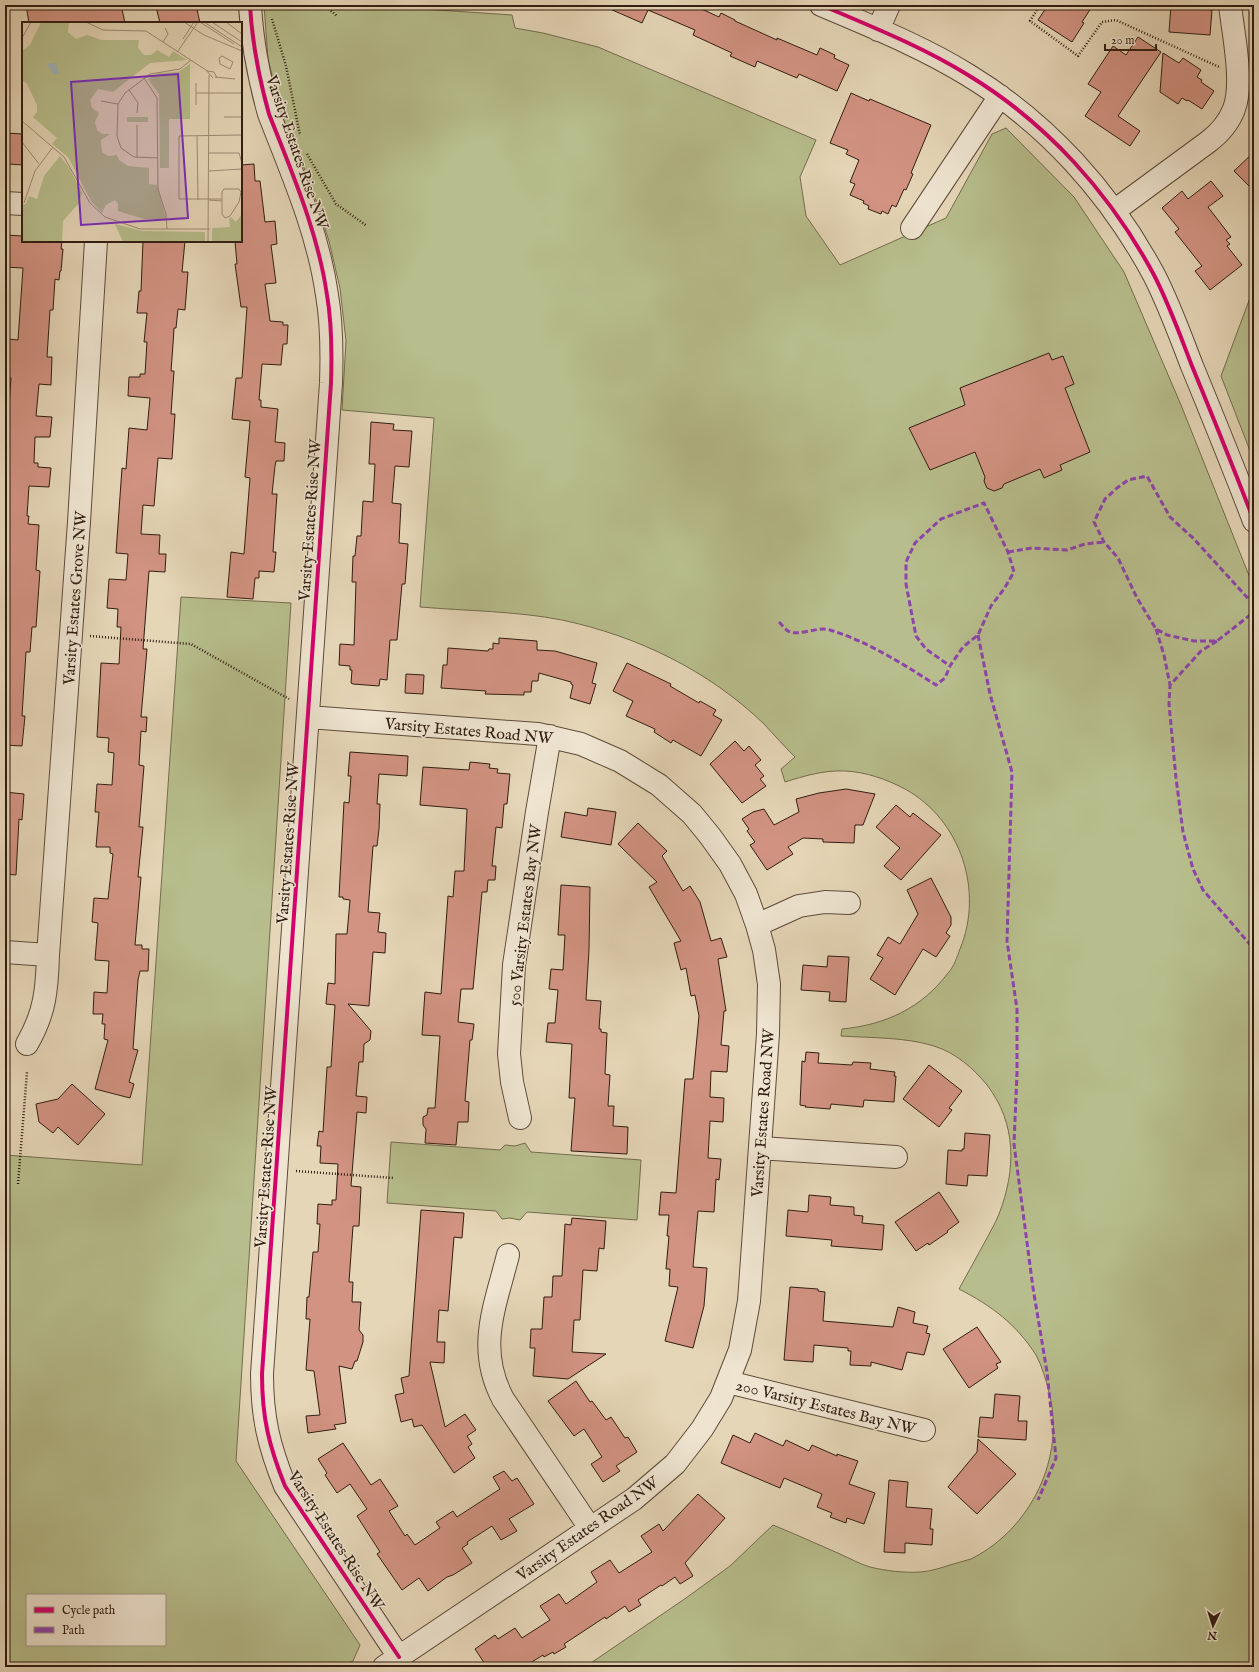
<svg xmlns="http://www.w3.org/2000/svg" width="1259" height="1672" font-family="'IM FELL English',serif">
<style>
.green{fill:#b7bd8c;stroke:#746d4e;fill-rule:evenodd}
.building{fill:#d29382;stroke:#311d11}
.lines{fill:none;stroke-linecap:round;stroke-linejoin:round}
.minor-casing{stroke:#5e4b3a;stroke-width:24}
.path{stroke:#311d11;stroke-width:2.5;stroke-dasharray:1 2;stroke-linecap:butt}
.minor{stroke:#eee4d0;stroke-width:22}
.quiet{stroke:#8e44ad;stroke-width:3;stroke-dasharray:6 3;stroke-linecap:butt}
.cycleway-casing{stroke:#eee4d0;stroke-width:6}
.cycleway{stroke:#d6006c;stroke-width:4}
.labels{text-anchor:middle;stroke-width:3;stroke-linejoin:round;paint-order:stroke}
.street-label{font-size:16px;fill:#311d11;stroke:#eee4d0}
.inset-road{fill:none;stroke:#9d8c75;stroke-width:1}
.view{fill:#7b2cbf;fill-opacity:0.15;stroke:#7b2cbf;stroke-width:2}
.inset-edge{fill:none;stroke:#311d11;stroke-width:2}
</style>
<rect width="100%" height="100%" fill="#e5d6b7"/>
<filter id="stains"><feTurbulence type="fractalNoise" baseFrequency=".005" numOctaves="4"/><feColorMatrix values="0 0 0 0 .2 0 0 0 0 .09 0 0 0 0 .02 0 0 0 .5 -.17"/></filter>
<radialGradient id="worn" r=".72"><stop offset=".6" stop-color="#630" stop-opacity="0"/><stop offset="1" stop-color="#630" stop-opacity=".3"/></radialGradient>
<path class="green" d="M264 5H363L512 15 515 28 543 33 598 47 816 140 800 177 806 216 840 265 946 218 992 134 1006 128 1074 197 1124 272 1181 405 1254 588V1667H585L686 1598 730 1566 773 1525C795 1534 817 1544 840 1554 849 1558 860 1564 870 1567 886 1571 905 1573 921 1572 931 1571 941 1568 950 1565 957 1563 964 1561 971 1559 1031 1529 1066 1457 1049 1392 1046 1380 1042 1366 1036 1355 1016 1324 992 1306 959 1289 968 1272 978 1255 987 1238 991 1230 996 1222 999 1214 1016 1170 1017 1124 987 1085 973 1068 956 1053 934 1046 905 1037 872 1038 841 1036L842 1029C885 1025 922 1008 948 973 954 967 957 957 960 949 984 891 961 820 905 789 886 779 866 772 845 771 824 770 804 776 785 782L781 769 795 757C784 746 774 735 764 724 708 670 637 636 562 620 516 611 467 611 420 607L434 418 342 410 346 341 340 288 329 241 310 182 282 116 268 59Z
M1254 287V461L1221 376Z
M181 597 291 603 236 1461 360 1645 353 1661 341 1667H5V1155L142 1165ZM27 1595H165V1645H27Z
M391 1142 500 1150 505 1145 515 1146 525 1143 531 1152 641 1160 637 1220 527 1212 520 1220 510 1218 502 1219 496 1211 387 1203Z"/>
<path class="building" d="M26 5H121L125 23H29Z
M167 5H196L200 23H160L156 7Z
M601 5H693L719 17 721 13 735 20V21L777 40V38L817 55 820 48 835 55 834 58 849 65 837 91 799 74 797 78 757 61 755 67 730 56 732 53 693 35 695 30 648 10 642 23Z
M1048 5H1093L1082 22 1084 23 1072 42 1038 20Z
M1171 5H1210V10H1212L1210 35 1169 32Z
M1138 37 1161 52 1118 116 1140 131 1130 146 1085 116 1101 92 1088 84 1113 46 1126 55Z
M1163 53 1179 63 1183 58 1201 70 1197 77 1202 80 1201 82 1214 91 1202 109 1188 100 1187 101 1182 98 1178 104 1160 92Z
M851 93 869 101 870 99 931 125 911 173 913 174 906 190 904 189 896 207 892 205 888 214 882 211 881 214 868 209 869 206 863 203 864 201 850 195 855 184 850 182 859 160 846 154 848 150 830 143Z
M5 133 23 134V165L8 164 9 159H5Z
M1254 152V191L1234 171Z
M254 164 255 181H260L265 222 275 221 277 244 271 245 276 283 265 284 270 321 283 322V325H288L287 344H283L281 365 262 364 259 400H261V407L278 409 275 442 285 443 284 461H276L275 466 272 494H277L273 552H276L274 572 259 571V578H255L253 599 227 597 231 552 244 554 250 478 245 477 250 421 232 419 236 378H242L247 307H241L235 264H237L235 241H241V165Z
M1211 181 1223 196 1208 207 1231 237 1226 240 1230 244 1227 246 1242 265 1210 290 1195 271 1202 266 1175 232 1179 229 1162 208 1182 191 1188 199Z
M5 235 23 236V241H62L61 249H63L61 271H60L59 280 55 279 53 310H50L47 357H52L51 385 39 384 36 416 52 417 50 437H35L34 463H38V467L51 468 49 487 29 486 27 516H29L28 524 39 525 36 570 40 571 36 627H32L30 652H26L22 716H25L22 746 5 745V465H7L9 435H7L11 378H5V359H8L9 339 18 340 23 268 5 267Z
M143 241H185L182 272H188L185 310 178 309 176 328H174L173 344 171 371H174L171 414H175L172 459 158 458 154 506 143 505 141 534 160 535 159 554H166L165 572 149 571 143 649H147L141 717H147L146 732 141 731 139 765 144 766 139 827H143L138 877H141L135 945H142V949H149L148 971H140L138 980 133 1049 138 1050 129 1082 134 1084 130 1098 95 1089 108 1040 104 1039 105 1024H102L103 1014H93L94 992 107 993 109 961 95 960 98 923 92 922 94 898 108 899 113 854 110 853V847H96L99 812H95L97 784 112 785 114 753 108 752 109 738 97 737 101 663 119 664 121 627H117L118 609 107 608 109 579 126 580 128 554 116 553 122 468 126 469 129 428 147 430 150 398 128 396 129 377H140V374H145L147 342H144L147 313H137L139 291H141Z
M1049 353 1052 360 1063 356 1074 384 1065 388 1090 452 1060 465 1062 470 1044 478 1040 469 1004 484 1002 488 994 491 987 488 984 481 985 477 975 452 930 470 909 428 965 405 960 388Z
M371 422 394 424 393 430 412 431 409 467 395 466 392 503 401 504 399 543 408 544 405 584H402L397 640H390L387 680 380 679 379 686 353 684 351 683 352 670H350V666L339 665 340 644 354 645 356 582H352L353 556H355L357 536H361L363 501 373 502 375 464H369Z
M499 638 537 641V650L555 651 597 663 592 683 596 684 590 704 570 698 573 685 571 684V682L539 673 538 681H532L531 692H524V695L485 694 486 691 441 688 443 665H447L448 648 488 651 489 649H493V643L499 644Z
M627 663 671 684 670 686 699 703 700 701 716 710 713 715 722 720 701 756 673 740 671 743 654 732 655 729 626 716 633 701 613 691Z
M406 674 424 675 423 694 405 693Z
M735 741 744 751 749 746 761 760 755 765 764 776 760 779 766 786 742 803 710 764Z
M350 752 408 756 407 776 379 774 377 804H380L379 829 377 846H373L368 912 380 913 378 932 386 933 385 953 373 952 369 1006 348 1004 371 1031 370 1040 364 1044 363 1062H359L356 1096 367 1097 366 1113 357 1112 351 1186 361 1187 359 1226H353L349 1282H353L352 1302H361L359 1330 363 1335V1342L357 1361H355L352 1369 339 1366 346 1423 334 1425 336 1429 308 1433 306 1416 320 1415 314 1371 306 1370 310 1319H306L307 1297H309L313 1252H318L320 1224H317L318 1204 332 1205V1200H336L338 1164 320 1163 321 1146H317L319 1131 323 1132 327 1067H331L335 1005 326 1004 328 983 335 984 336 934H347L350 900 343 899V897H339L344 802 349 803 351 776H348Z
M470 762 490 764 489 768 498 769 497 773 510 774 507 804H504L502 828 496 827 492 866H496L495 880H488L487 892H482L473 989H461L458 1022 474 1024 472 1040H470L465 1101 469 1102 468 1122H458L456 1145 425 1143 426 1129 423 1125V1117L427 1115 428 1108H435L440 1036 422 1035 425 992 441 994 448 896 453 897 455 871H464L467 809 420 805 423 767 469 770Z
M846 789 875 794 863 825H855L854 843 823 842V839L803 838 788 847 793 854 767 870 750 845 755 842 747 831 749 829 742 819 753 812 764 809 774 825 799 812 796 799 819 793Z
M5 792 24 794 22 820 19 819 16 875 5 874Z
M896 805 910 817 913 813 941 835 901 880 884 866 900 848 876 827Z
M588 808 616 812 611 845 561 837 565 812 587 816Z
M638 823 667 851 662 856 683 891 690 886 700 902 711 941 721 938 727 957 718 959 726 1011H724L721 1045 729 1046 727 1072 711 1071 710 1097 724 1098 723 1122 710 1121 708 1158 721 1159 719 1180 716 1179 714 1212 698 1211 693 1267 707 1268 704 1306 693 1348 665 1341 678 1287 669 1286 670 1269H666L669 1236H667L669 1215H659L661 1192 676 1193 685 1079H693L699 1016 695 995 691 996 686 968 681 970 674 943 681 941 649 887 657 882 618 844Z
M931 878 951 917V925L946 933 950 936 936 957 923 949 895 995 870 979 883 958 877 955 888 937 900 944 918 914 907 890Z
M561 885 590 887 589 950 586 1000 601 1001 599 1029H601V1032L607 1033 605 1074 610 1075 608 1106H614L613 1126 628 1127 627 1154 571 1151 575 1098H569L572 1044 546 1042 548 1023H555L558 990 549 989 551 969 563 970 565 935H558Z
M828 956 849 957 846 1002 829 1001 830 992 801 990 803 965 827 967Z
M806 1052 819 1053 818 1063 852 1065 853 1062 871 1063 870 1069 895 1072 894 1076H896L894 1102 864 1100 863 1107 831 1104 830 1109 805 1107 806 1106 800 1105 802 1061 805 1062Z
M929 1065 962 1091 949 1108 952 1110 939 1127 903 1099Z
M72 1084 105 1114 78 1145 58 1127 53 1133 39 1122 36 1104 58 1099Z
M965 1133 990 1135 987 1176 968 1175 967 1186 946 1184 948 1150 962 1151V1149H964Z
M939 1192 959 1222 947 1231 948 1232 929 1245 928 1243 916 1251 895 1222Z
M809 1195 831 1197 830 1205 854 1207V1215L863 1216 862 1223 884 1225 882 1250 831 1246 832 1240 786 1236 788 1210 808 1212Z
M421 1210 464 1213 462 1238 454 1237 448 1311 439 1310 437 1342H445L444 1363 430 1362 445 1427 465 1414 476 1430 467 1436 472 1444 468 1447 475 1458 454 1473 422 1425 414 1427 412 1419 401 1422 395 1395 404 1393 401 1378 409 1376Z
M572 1218 606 1221 604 1249 599 1248 597 1271 583 1270 580 1320H574L572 1352 606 1354 568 1379 533 1376 535 1348H530L531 1329H542L544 1297H552L553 1276H562L565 1224 571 1225Z
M790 1287 818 1289V1291L825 1292 823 1321 893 1327 898 1307 915 1312 913 1323 928 1326 926 1333 930 1334 924 1355 907 1352 902 1370 871 1362V1366L850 1365 851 1351H848V1348L814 1345 813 1362 784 1360Z
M977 1327 1001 1362 996 1364 998 1368 969 1388 943 1349Z
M576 1381 590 1402 592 1401 606 1420 611 1417 625 1438 628 1437 637 1452 616 1466 620 1471 603 1482 591 1464 602 1457 584 1429 574 1436 548 1401Z
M995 1394 1020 1396 1018 1421H1027L1026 1440 978 1437 980 1417 993 1418Z
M755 1433 783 1446 786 1440 809 1451 812 1445 837 1456V1454L858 1461 849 1484 875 1493 864 1524 847 1518 846 1523 830 1517 832 1513 817 1507 822 1494 784 1478 780 1488 721 1463 733 1435 750 1443Z
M978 1439 1016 1474 977 1514 948 1487 977 1452Z
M343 1443 371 1485 380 1479 398 1506 389 1511 405 1536 407 1534 415 1545 440 1528 436 1522 453 1511 457 1517 500 1489 493 1477 504 1471 512 1481 517 1478 534 1504 509 1519 517 1531 501 1540 492 1526 467 1542 468 1544 462 1548 472 1563 453 1575 447 1577 428 1591 419 1578 402 1590 377 1554 380 1552 357 1516 367 1509 350 1484 337 1493 325 1475 327 1473 318 1459Z
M889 1480 908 1482 906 1507 932 1509 930 1529H933L932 1545 905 1543V1553L884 1552Z
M698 1494 725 1518 685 1563 693 1576 680 1584 675 1577 662 1586 661 1585 638 1600 641 1605 629 1612 625 1606 606 1619 605 1617 564 1644 566 1647 554 1654 553 1652 544 1657 543 1655 524 1667H487L475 1649 495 1635 498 1639 515 1628 522 1638 550 1620 540 1606 559 1594 566 1604 597 1582 591 1572 610 1560 619 1573 652 1552 641 1536 659 1524 663 1531Z"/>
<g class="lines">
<defs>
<path id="minor" d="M250 5C252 42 259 78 269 114 292 173 318 232 327 295 332 324 332 354 331 383L262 1374C262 1418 269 1446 285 1486L399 1657
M821 5C870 26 921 46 968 75 1047 123 1110 193 1154 275 1169 304 1180 335 1192 366 1213 417 1234 469 1254 521
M878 30 889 5
M5 203 23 204
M1114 211 1208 142C1220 133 1229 122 1234 109 1244 83 1233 33 1230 5
M912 228 1000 96
M308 717 538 734 581 744 620 761 659 785 692 814 710 836 730 864 746 894 757 925 764 950 769 984 768 1034 749 1301 740 1350 721 1398 702 1429 675 1464 634 1499 384 1667
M757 925 799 906 825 902 849 903
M5 952 48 955 79 522 96 241
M27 1044C45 1013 47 990 48 955
M520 1118 512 1082 509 1054 514 965 537 812 550 736
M760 1148 896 1157
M508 1255C495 1307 476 1348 503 1399L590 1528
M728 1382 924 1430"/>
</defs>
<use href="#minor" class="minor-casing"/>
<path class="path" d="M324 5 337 16
M1040 5 1030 21 1078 56 1102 22 1116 20 1219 67
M272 19 286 66 300 135
M307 154 336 204 367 226
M90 636 191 644 289 699
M296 1171 394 1178
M18 1184 27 1072"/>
<use href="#minor" class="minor"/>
<path class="quiet" d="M1008 552 1032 548 1067 550 1085 544 1104 542
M1254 605 1194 539 1170 517 1147 476 1128 480 1117 488 1105 499 1094 522 1104 542 1118 558 1137 598 1156 629 1167 635 1194 641H1217L1254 612
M779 622C782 625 785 629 788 631 798 637 817 626 830 630 867 641 903 664 936 685L945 678 950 666 963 647 978 635 991 606 1004 589 1014 572 1008 552 984 503 941 519 915 543 906 562V584L916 636 926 649 950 666
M1156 629 1164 655 1170 685
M978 635 990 694 1012 772 1007 941 1017 1009V1073L1014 1144 1033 1288 1047 1372 1056 1458 1038 1500
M1217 641 1201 651 1170 685 1169 704 1176 778 1183 832 1193 869 1203 890 1254 949"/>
<defs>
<path id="cycleway" d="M250 5C252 42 259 78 269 114 292 173 318 232 327 295 332 324 332 354 331 383L262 1374C262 1418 269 1446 285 1486L399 1657
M821 5C870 26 921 46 968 75 1047 123 1110 193 1154 275 1169 304 1180 335 1192 366 1213 417 1234 469 1254 521"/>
</defs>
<use href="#cycleway" class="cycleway-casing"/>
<use href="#cycleway" class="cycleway"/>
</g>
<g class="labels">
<g class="street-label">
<text transform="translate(298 152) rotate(71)" y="6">Varsity Estates Rise NW</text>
<text transform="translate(309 520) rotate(-86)" y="6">Varsity Estates Rise NW</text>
<text transform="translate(74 598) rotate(-86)" y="6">Varsity Estates Grove NW</text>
<text transform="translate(469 730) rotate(5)" y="6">Varsity Estates Road NW</text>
<text transform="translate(287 843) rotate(-86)" y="6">Varsity Estates Rise NW</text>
<text transform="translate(524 915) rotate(-83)" y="6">500 Varsity Estates Bay NW</text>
<text transform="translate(762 1113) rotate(-86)" y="6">Varsity Estates Road NW</text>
<text transform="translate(265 1167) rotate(-86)" y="6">Varsity Estates Rise NW</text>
<text transform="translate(826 1406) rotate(14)" y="6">200 Varsity Estates Bay NW</text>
<text transform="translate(587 1528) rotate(-35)" y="6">Varsity Estates Road NW</text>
<text transform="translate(337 1540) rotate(57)" y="6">Varsity Estates Rise NW</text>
</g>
</g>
<g transform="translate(22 22)">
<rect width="220" height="220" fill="#e5d6b7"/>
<path d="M19 0H47L46 10 54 17 65 13 80 18H117L116 26 122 33H129L135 28 147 35 151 29 165 38 128 41 91 70 76 67 68 78 70 86 77 91 73 100 75 108 80 112H88L79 118 80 130 86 134 95 133 97 138 106 144 127 146V162L135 163 144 197H122L96 189V182L93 178 84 183 80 191 69 179 46 135 30 122 35 116 11 95 15 90V83L5 62 0 58V29L8 23ZM168 42V97H147V146H138L137 72 126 57 136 51 156 50ZM105 95H126V100H105ZM38 134 48 147 60 171 57 181 41 199 40 220H0V183L4 182 7 174 15 177 22 154ZM220 192V220H190V206L208 205 207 197 209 195 214 200ZM93 202 120 209 183 210V220H101Z" fill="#b7bd8c"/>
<path d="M34 41 37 51 32 53 25 42Z" fill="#9cb6bb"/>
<path class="inset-road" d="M64 0 81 8 124 9 184 48 191 56M162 0 182 13 220 29M178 0 212 22M182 0 220 25M190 0 220 20M204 0 220 12M0 16 9 0M161 17 172 0M141 20 146 12 143 6M156 29 176 0M200 34 211 40 208 47 198 42 197 36ZM185 49 192 50 195 56M193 55 213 57M122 56 135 76 136 167 144 192 145 207M174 61V83M107 68 116 81 115 91M174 71H220M79 79 96 82M202 95H220M0 99 42 135 68 181 83 195 118 207H188M175 114 176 178M0 120 17 142M187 131H217L220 141M115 136V103M136 136 112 135 99 126 95 114 96 82 103 71 128 52 158 47 169 38M187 149 220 147M202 167H217L219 170 217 180 208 194 203 196 200 192V170ZM200 177H157V114L220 113M187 178 200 179M2 181 13 149 31 125M186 220 187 53"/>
<path class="view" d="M156 52 166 196 59 203 49 60Z"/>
<rect width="220" height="220" class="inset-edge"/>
</g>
<rect width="1259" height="1672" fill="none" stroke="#e5d6b7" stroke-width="20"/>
<rect x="6" y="6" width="1247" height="1660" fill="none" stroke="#311d11" stroke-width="2"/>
<rect x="10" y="10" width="1239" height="1652" fill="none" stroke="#311d11"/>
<rect x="26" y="1594" width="140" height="52" fill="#eee4d0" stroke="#a29484"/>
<rect x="34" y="1607" width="20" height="6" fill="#d6006c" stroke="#a29484"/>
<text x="62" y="1614" font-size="12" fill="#311d11">Cycle path</text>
<rect x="34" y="1627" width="20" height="6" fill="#8e44ad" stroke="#a29484"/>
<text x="62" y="1634" font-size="12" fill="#311d11">Path</text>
<g transform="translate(1213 1626) rotate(184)" stroke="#eee4d0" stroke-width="3" paint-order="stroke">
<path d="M0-3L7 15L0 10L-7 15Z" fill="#311d11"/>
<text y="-6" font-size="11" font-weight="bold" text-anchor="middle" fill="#311d11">N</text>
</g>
<path d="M1105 44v6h51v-6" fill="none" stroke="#311d11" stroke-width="2"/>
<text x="1111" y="44" font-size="12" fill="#311d11" stroke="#eee4d0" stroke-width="3" paint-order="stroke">20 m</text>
<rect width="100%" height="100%" filter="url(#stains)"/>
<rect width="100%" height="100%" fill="url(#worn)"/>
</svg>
